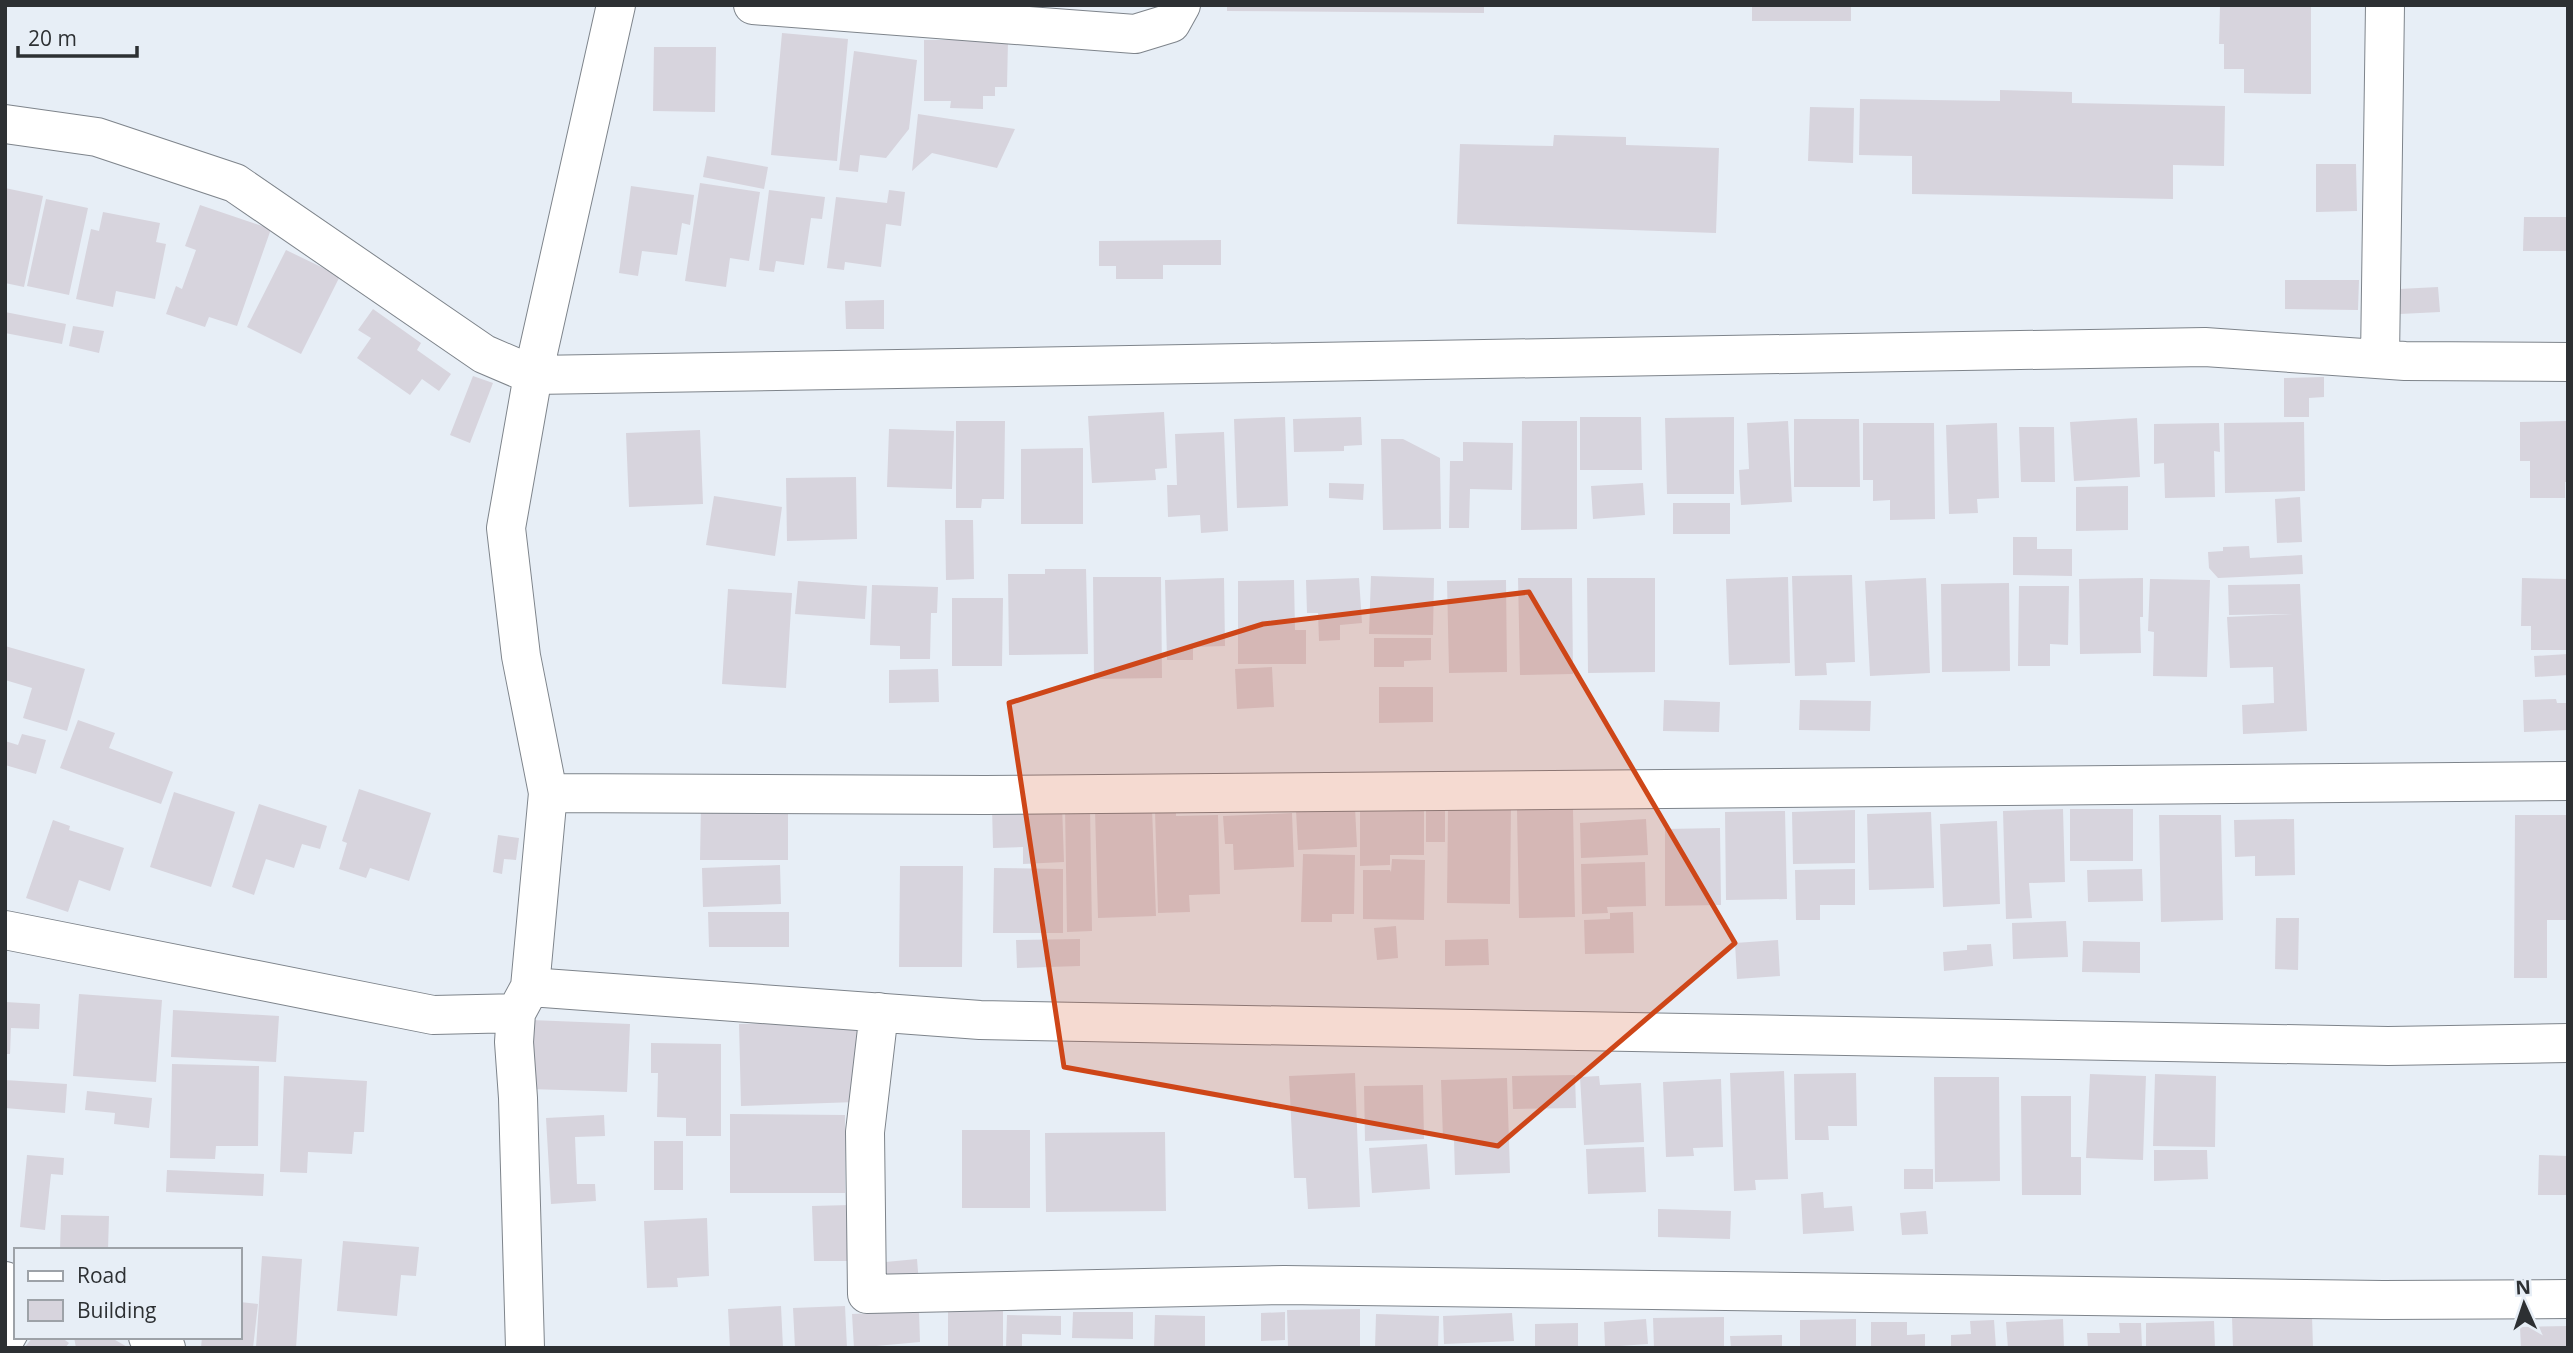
<svg xmlns="http://www.w3.org/2000/svg" width="2573" height="1353" font-family="'Open Sans',sans-serif">
<style>
.building{fill:#d7d4dd}
.lines{fill:none;stroke-linecap:round;stroke-linejoin:round}
.minor-casing{stroke:#7e848b;stroke-width:40}
.minor{stroke:#fff;stroke-width:38}
.marked{fill:#ce4618;fill-opacity:0.2;stroke:#ce4618;stroke-width:5;stroke-linejoin:round}
</style>
<rect width="100%" height="100%" fill="#e7eef6"/>
<path class="building" d="M1227 5H1484V13L1227 11Z
M1752 5H1851V21H1752Z
M2220 5H2311V94L2244 93V69H2224V44H2219Z
M782 33 848 39 837 161 771 155Z
M924 40H1008L1007 87H995V96H983V109L950 108 951 101H924Z
M654 47H716L715 112 653 111Z
M854 51 917 60 909 129 886 158 860 155 858 172 839 170Z
M2000 90 2072 92V103L2225 106 2224 166 2173 165V199L1912 194V156L1859 155 1860 99 2000 101Z
M1810 107 1854 108 1853 163 1808 161Z
M918 114 1015 129 997 168 932 153 912 171Z
M1554 135 1626 137V145L1719 148 1716 233 1457 224 1460 144 1553 146Z
M707 156 768 167 764 189 703 177Z
M2316 164H2356L2357 211 2316 212Z
M700 183 760 192 749 261 730 258 726 287 685 281Z
M631 186 694 195 690 225 682 223 677 255 642 251 638 276 619 273Z
M5 188 43 196 24 287 5 283Z
M769 190 825 197 822 219 811 218 804 265 776 261 774 272 759 270Z
M889 190 905 192 901 226 886 224 881 267 845 262 844 270 827 268 836 197 887 203Z
M46 199 88 208 69 295 27 286Z
M200 205 271 229 237 326 209 317 205 327 166 314 176 286 182 289 196 250 185 246Z
M103 212 160 223 156 242 166 244 155 299 116 291 113 307 76 299 91 229 99 231Z
M2524 217H2568V251H2523Z
M1221 240V265H1163V279H1116V266H1099V241Z
M286 250 340 276 301 354 247 327Z
M2285 280H2359L2358 310 2285 309Z
M2438 287 2440 312 2400 314 2399 289Z
M884 300V329H846L845 301Z
M373 309 421 343 417 350 451 374 439 391 422 379 410 395 357 358 371 338 358 330Z
M5 312 66 324 62 344 5 333Z
M73 326 104 331 99 353 69 346Z
M473 376 493 383 470 443 450 435Z
M2324 377V397L2309 398V417H2284V378Z
M1164 412 1167 468 1155 469 1156 480 1092 483 1088 416Z
M1285 417 1288 506 1237 508 1234 419Z
M1361 417 1362 445 1344 446V451L1294 452 1293 419Z
M1580 417H1641L1642 470H1580Z
M1734 417V494H1667L1665 418Z
M2137 418 2140 477 2074 481 2070 422Z
M1794 419H1859L1860 487H1794Z
M956 421H1005L1004 499H982L981 508H956Z
M1522 421H1577V529L1521 530Z
M1788 421 1792 502 1741 505 1739 470 1749 469 1747 423Z
M2568 421V482H2565V498H2530V461H2520V422Z
M2304 422 2305 491 2225 493 2224 423Z
M1863 423H1934L1935 519 1890 520V500L1873 501V480H1863Z
M1997 423 1999 498 1977 499 1978 513 1949 514 1946 425Z
M2219 423 2220 452 2214 451 2215 497 2165 498 2164 463 2154 464V424Z
M2019 427H2054L2055 482H2021Z
M889 429 954 431 952 489 887 487Z
M700 430 703 504 629 507 626 433Z
M1224 432 1228 531 1201 533 1200 515 1168 517 1167 485H1177L1175 434Z
M1381 439H1403L1440 458 1441 529 1383 530Z
M1463 442 1513 443 1512 490 1470 489 1469 528H1449L1450 461H1463Z
M1083 448V524H1021V449Z
M856 477 857 539 787 541 786 478Z
M1329 483 1364 484 1363 500 1329 498Z
M1643 483 1645 515 1593 519 1591 486Z
M2128 486V530L2076 531V487Z
M714 496 782 507 775 556 706 545Z
M2300 497 2302 542 2277 543 2275 499Z
M1673 503H1730V534H1673Z
M945 520H973L974 579 946 580Z
M2013 537H2037V549H2072V576L2013 575Z
M2249 546 2250 558 2302 555 2303 574 2218 578 2209 568 2208 552 2223 551V547Z
M1045 569H1086L1088 654 1009 655 1008 574H1045Z
M1852 575 1855 662 1826 663 1827 675 1795 676 1792 576Z
M1371 576 1434 578 1433 635 1369 634Z
M1093 577H1161L1162 678 1094 679Z
M1788 577 1790 663 1729 665 1726 579Z
M1224 578 1225 646 1193 647V660H1167L1165 580Z
M1359 578 1362 623 1340 625V640L1319 641 1318 613H1307L1306 580Z
M1518 578H1572L1573 674 1520 675Z
M1587 578H1655V672L1588 673Z
M1926 578 1930 673 1870 676 1865 581Z
M2143 578V617H2140L2141 653 2080 654 2079 579Z
M2522 578 2568 579V650H2531V626H2521Z
M2150 579 2210 580 2207 677 2153 676 2154 632 2148 631Z
M1294 580 1295 630H1306V664H1238V581Z
M1506 580 1507 672 1449 673 1447 581Z
M798 581 867 586 865 619 795 614Z
M2009 583 2010 671 1942 672 1941 584Z
M2300 584 2307 731 2243 734 2242 705 2274 703 2273 667 2230 668 2227 617 2293 614 2229 615 2228 585Z
M872 585 938 587 937 613H931L930 659H900V646L870 645Z
M2019 586H2069L2068 645 2050 644V666H2018Z
M728 589 792 593 786 688 722 684Z
M952 598H1003L1002 666H952Z
M1374 638H1431V660L1404 661V667H1374Z
M5 646 85 669 67 731 23 718 32 688 5 680Z
M2568 654V675L2535 677 2534 656Z
M1272 667 1274 707 1237 709 1235 669Z
M938 669 939 702 889 703V670Z
M1379 687H1433V722L1379 723Z
M2556 699 2557 703H2568V730L2524 732 2523 700Z
M1664 700 1720 702 1719 732 1663 731Z
M1800 700 1871 701 1870 731 1799 730Z
M78 720 115 733 109 748 173 772 161 804 60 768Z
M22 734 46 740 36 774 5 765V741L18 745Z
M359 789 431 813 409 881 370 868 366 878 339 869 347 843 342 841Z
M174 792 235 812 211 887 150 867Z
M259 804 327 826 320 849 302 844 294 868 266 859 254 895 232 887Z
M701 804 788 805V860H700Z
M1062 804 1064 862 1023 864V847L993 848 992 806Z
M1360 805H1424V855H1390V865L1360 866Z
M1065 806H1090L1092 931 1067 932Z
M1355 807 1357 847 1298 850 1296 810Z
M1426 807H1445V842H1426Z
M1448 807H1511L1510 904 1447 903Z
M1152 808 1156 916 1098 918 1095 810Z
M1573 809 1575 917 1519 918 1517 810Z
M2063 809 2065 882 2029 883 2032 918 2006 919 2003 811Z
M2070 809H2133V861H2070Z
M1176 810V816L1218 815 1220 894 1189 895 1190 912 1158 913 1155 811Z
M1855 810V863L1793 864 1792 812Z
M1785 811 1787 899 1726 900 1725 812Z
M1931 812 1934 888 1869 890 1867 814Z
M1292 813 1294 867 1234 870 1233 844H1225L1223 816Z
M2159 815H2221L2223 920 2161 922Z
M2515 815H2568V920H2547V978H2514Z
M1646 819 1648 855 1581 858 1580 823Z
M2294 819 2295 875 2255 876V856L2235 857 2234 820Z
M53 820 70 826 69 830 124 848 110 891 79 880 68 912 26 898Z
M1997 821 2000 904 1943 907 1940 824Z
M1720 828 1721 905 1665 906V829Z
M498 835 519 838 516 860 504 859 502 874 493 872Z
M1303 854 1355 855 1354 914H1332V922H1301Z
M1392 859 1425 860 1424 920 1363 919V870H1390L1391 872Z
M1645 862 1646 906 1607 907 1608 913 1582 914 1581 864Z
M780 865 781 904 703 907 702 868Z
M900 866H963L962 967H899Z
M994 868 1063 869V933H993Z
M1855 869V905H1820V920H1796L1795 870Z
M2142 869 2143 901 2088 902 2087 870Z
M708 912H789V947H709Z
M1633 912 1634 953 1585 954 1584 920 1610 919V913Z
M2276 918H2299L2298 970 2275 969Z
M2066 921 2068 957 2013 959 2012 923Z
M1396 926 1398 958 1377 960 1374 928Z
M1080 939V966L1017 968 1016 940Z
M1488 939 1489 965 1445 966V940Z
M1778 940 1780 976 1737 979 1735 943Z
M2083 941 2140 942V973L2082 972Z
M1991 944 1993 966 1944 971 1943 952 1967 950V945Z
M79 994 162 1000 156 1082 73 1076Z
M5 1002 40 1004 39 1029 11 1028 10 1054H5Z
M173 1010 279 1016 276 1062 171 1057Z
M531 1020 630 1024 627 1092 529 1089Z
M868 1021 856 1102 741 1106 739 1024Z
M651 1043 721 1044V1136H686V1118L657 1117 658 1073H651Z
M172 1064 259 1066 258 1146H216L215 1159 170 1158Z
M1784 1071 1788 1179 1755 1180 1756 1190 1734 1191 1730 1073Z
M1355 1073 1360 1207 1308 1209 1306 1178H1294L1289 1076Z
M1856 1073 1857 1126H1828L1829 1140H1795L1794 1074Z
M2090 1074 2146 1076 2143 1160 2086 1158Z
M2155 1074 2216 1076 2215 1147 2153 1146Z
M1575 1075 1576 1108 1513 1109 1512 1076Z
M284 1076 367 1081 364 1132H354L352 1154 308 1152 307 1173 280 1172Z
M1599 1076 1600 1085 1641 1083 1644 1142 1584 1145 1580 1077Z
M1934 1077H1999L2000 1181 1935 1182Z
M1507 1078 1510 1173 1455 1175 1454 1139H1443L1441 1080Z
M1721 1079 1723 1147 1693 1148 1694 1156 1666 1157 1663 1082Z
M5 1080 67 1084 65 1113 5 1108Z
M1423 1085 1424 1139 1365 1141 1364 1086Z
M87 1091 152 1098 149 1128 114 1124 115 1113 85 1110Z
M2021 1096H2071V1157H2081V1195H2022Z
M730 1114 845 1115V1193H730Z
M604 1115 605 1136 575 1137 577 1184H595L596 1201 551 1204 546 1118Z
M962 1130H1030V1208H962Z
M1165 1132 1166 1211 1046 1212 1045 1133Z
M654 1141H683V1190H654Z
M1427 1144 1430 1189 1372 1193 1369 1148Z
M1644 1147 1646 1192 1588 1194 1586 1149Z
M2154 1150H2207L2208 1179 2154 1181Z
M27 1155 64 1158 63 1175 51 1174 45 1230 20 1227Z
M2539 1155 2568 1156V1195H2538Z
M1904 1169H1933V1189H1904Z
M167 1170 264 1174 263 1196 166 1192Z
M1823 1192 1824 1208 1852 1206 1854 1231 1803 1234 1801 1194Z
M850 1205 851 1261H814L812 1206Z
M1658 1209 1731 1211 1730 1239 1658 1237Z
M1926 1211 1928 1234 1902 1235 1900 1213Z
M61 1215 109 1216 108 1250H60Z
M707 1218 709 1276 677 1278 678 1287 647 1288 644 1221Z
M343 1241 419 1247 416 1276 401 1275 397 1316 337 1311Z
M262 1256 302 1259 296 1348H256Z
M917 1259 919 1284 877 1288 875 1263Z
M240 1302 258 1304 253 1348H201L202 1337H240Z
M781 1306 783 1348H730L728 1309Z
M845 1306 847 1348H795L793 1308Z
M1360 1309V1348H1288L1287 1310Z
M948 1310 1003 1311V1348H948Z
M919 1311 920 1342 854 1348 852 1314Z
M1073 1312H1133V1339L1072 1338Z
M1285 1312V1340L1261 1341V1313Z
M1512 1313 1514 1341 1444 1344 1443 1316Z
M1376 1314 1439 1316 1438 1348H1375Z
M1007 1315 1061 1316V1335L1022 1334V1348H1006Z
M1155 1315 1205 1316V1348H1154Z
M2312 1316 2313 1348H2233L2232 1317Z
M1724 1317V1348H1654L1653 1318Z
M1646 1319 1648 1344 1605 1347 1604 1322Z
M1856 1319V1348H1800V1320Z
M2063 1319 2064 1348H2008L2006 1322Z
M1994 1320 1996 1348H1951V1335L1971 1334 1970 1321Z
M2214 1321 2215 1348H2146V1323Z
M1871 1322H1907V1335L1925 1334V1348H1871Z
M1578 1323V1348H1535V1324Z
M2119 1323H2141L2142 1348H2088L2087 1333H2120Z
M2568 1326V1348H2521L2520 1327Z
M1782 1335V1348H1731L1730 1336Z
M33 1337H61L69 1343 65 1348H24Z
M74 1337H110L129 1348H76Z"/>
<g class="lines">
<defs>
<path id="minor" d="M753 5 1135 34 1171 23 1181 5
M5 124 97 137 235 183 484 354 533 375 2205 347 2405 361 2568 362
M2380 359 2385 5
M548 793 985 795 2568 781
M5 930 433 1015 516 1013
M530 987 980 1020 2388 1046 2568 1043
M879 1012 865 1132 867 1294 1284 1285 2383 1300 2568 1299
M5 1281 16 1288
M148 1337 166 1348
M5 1339 16 1319
M525 1348 518 1098 514 1042 516 1013 530 987 548 793 521 656 506 528 533 375 616 5"/>
</defs>
<use href="#minor" class="minor-casing"/>
<use href="#minor" class="minor"/>
</g>
<path class="marked" d="M1529 592 1735 943 1498 1146 1064 1067 1009 703 1263 624Z"/>
<rect width="2573" height="1353" fill="none" stroke="#2d3033" stroke-width="14"/>
<rect x="14" y="1248" width="228" height="91" fill="#e7eef6" stroke="#9da2a8" stroke-width="2"/>
<rect x="28" y="1271" width="35" height="10" fill="#ffffff" stroke="#9da2a8" stroke-width="2"/>
<text x="77" y="1283" font-size="21" fill="#2d3033">Road</text>
<rect x="28" y="1300" width="35" height="21" fill="#d7d4dd" stroke="#9da2a8" stroke-width="2"/>
<text x="77" y="1318" font-size="21" fill="#2d3033">Building</text>
<g transform="translate(2524 1304) rotate(357)" stroke="#e7eef6" stroke-width="5" paint-order="stroke">
<path d="M0-5L12 26L0 18L-12 26Z" fill="#2d3033"/>
<text y="-10" font-size="19" font-weight="bold" text-anchor="middle" fill="#2d3033">N</text>
</g>
<path d="M18 46v10h119v-10" fill="none" stroke="#2d3033" stroke-width="3.5"/>
<text x="28" y="46" font-size="21" fill="#2d3033" stroke="#e7eef6" stroke-width="5" paint-order="stroke">20 m</text>
</svg>
